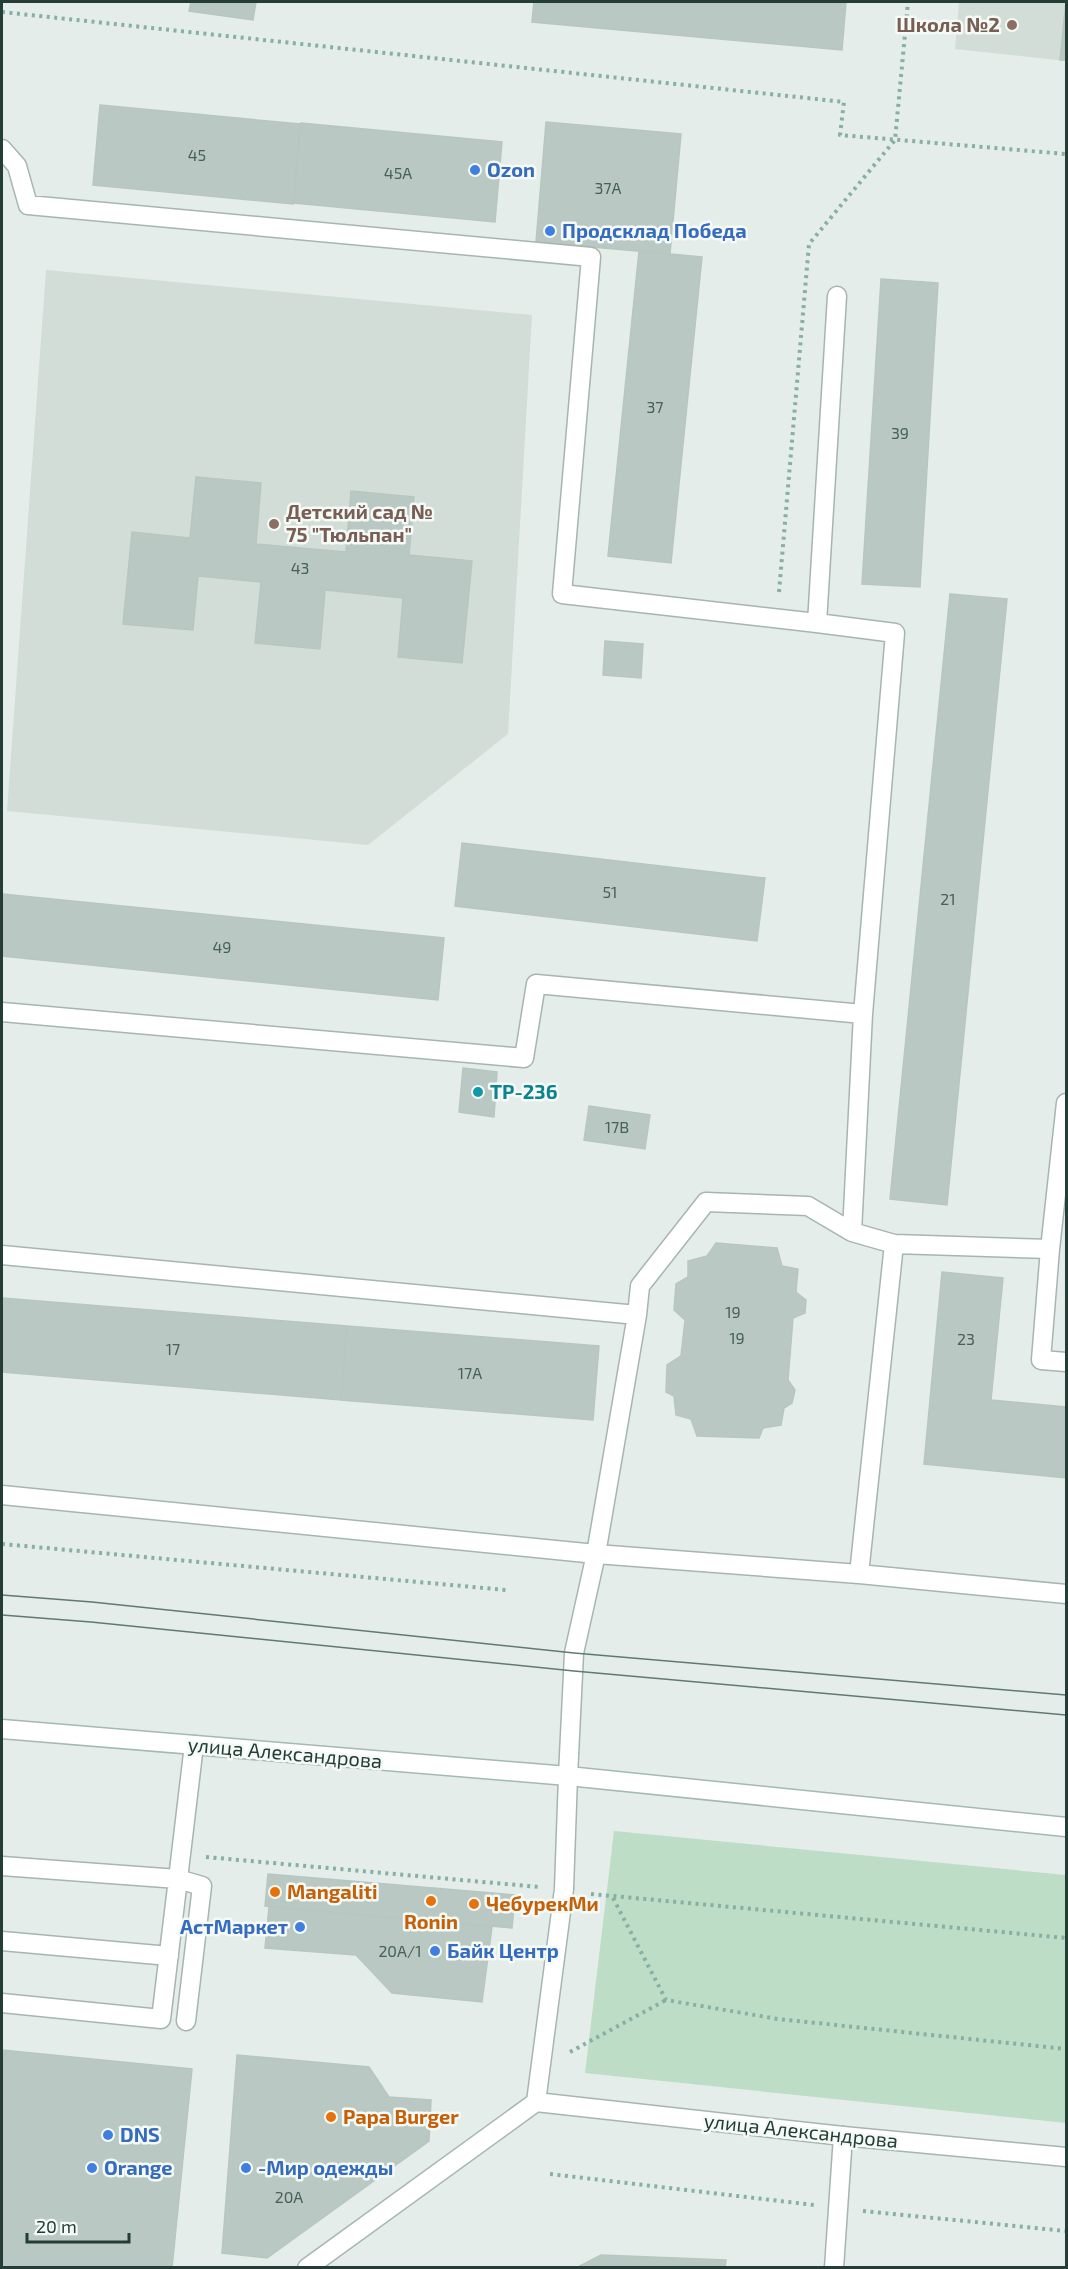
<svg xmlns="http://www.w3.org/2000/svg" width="1068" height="2269" font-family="'Exo 2',sans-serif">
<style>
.built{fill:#d2ddd8}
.green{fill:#beddc6}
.building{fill:#b9c8c2;stroke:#b7c7c0;stroke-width:1.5}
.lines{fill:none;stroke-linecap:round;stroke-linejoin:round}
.service-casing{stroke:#a7b5b0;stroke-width:21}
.minor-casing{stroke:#a7b5b0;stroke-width:21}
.secondary-casing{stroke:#a3b9b1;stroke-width:21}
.path{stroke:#86b0a2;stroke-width:4;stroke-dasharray:3 4.5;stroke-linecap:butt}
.service{stroke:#fff;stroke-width:18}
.minor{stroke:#fff;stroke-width:18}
.secondary{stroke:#fff;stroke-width:18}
.tram{stroke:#5f7a72;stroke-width:1.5}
.education-dot{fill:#8d6e63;stroke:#f5faf7;stroke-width:2}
.shop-dot{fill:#3f7fe0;stroke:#f5faf7;stroke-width:2}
.culture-dot{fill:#0f9aa8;stroke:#f5faf7;stroke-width:2}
.food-dot{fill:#e8710a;stroke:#f5faf7;stroke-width:2}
.labels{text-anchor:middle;stroke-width:5;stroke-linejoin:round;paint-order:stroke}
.number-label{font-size:16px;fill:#49605a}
.education-label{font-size:20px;font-weight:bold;fill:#785e54;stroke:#f5faf7;text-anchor:end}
.shop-label{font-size:20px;font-weight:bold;fill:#366cbe;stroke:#f5faf7;text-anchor:start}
.culture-label{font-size:20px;font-weight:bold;fill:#0d838f;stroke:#f5faf7;text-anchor:start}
.street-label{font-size:20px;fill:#243e37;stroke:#f5faf7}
.food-label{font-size:20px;font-weight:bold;fill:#c56008;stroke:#f5faf7;text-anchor:start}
</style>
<rect width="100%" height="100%" fill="#e4ede9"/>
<path class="built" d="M959 2H1066V61L955 49Z
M46 270 532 315 508 734 368 845 7 811Z"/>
<path class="green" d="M614 1831 1066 1875V2123L585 2073Z"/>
<path class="building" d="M191 2H256L253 20 189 11Z
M534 2H846L842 50 532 22Z
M1066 2V60H1060Z
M100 105 300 124 293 204 93 185Z
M546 122 681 134 670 254 536 242Z
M301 123 502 142 495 222 294 203Z
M639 251 702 257 671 563 608 556Z
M881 279 938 283 920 587 862 584Z
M196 477 261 483 256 544 346 552 351 491 414 497 409 555 472 561 462 663 398 657 403 598 325 590 320 649 255 643 261 582 198 576 193 630 123 624 132 532 190 538Z
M950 594 1007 599 947 1205 890 1199Z
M605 641 643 644 641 678 603 675Z
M462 843 765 878 757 941 455 906Z
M2 894 444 938 438 1000 2 956Z
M463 1068 497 1072 494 1117 459 1112Z
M589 1106 650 1115 645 1149 584 1140Z
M716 1243 777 1248 782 1266 798 1269 796 1292 806 1300 805 1313 793 1318 788 1380 795 1390 792 1403 784 1408 781 1425 763 1428 759 1438 697 1436 691 1419 676 1415 674 1396 666 1392 667 1365 681 1356 685 1320 674 1310 676 1284 688 1277V1261L707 1256Z
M942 1272 1003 1278 991 1400 1066 1407V1478L924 1464Z
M2 1298 347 1326 341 1400 2 1372Z
M347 1326 599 1346 593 1420 341 1400Z
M268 1874 515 1895 512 1928 265 1906Z
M269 1907 492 1927 482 2002 392 1993 356 1955 265 1948Z
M2 2050 192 2069 172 2268H2Z
M237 2055 369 2067 389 2097 431 2100 429 2141 267 2258 222 2253Z
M601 2255 726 2260 725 2268H576Z"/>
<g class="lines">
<defs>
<path id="service" d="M2 149 17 166 28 205 591 257 562 594 817 623
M2 1012 524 1058 536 984 863 1014 895 633 817 623 837 296
M852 1232 863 1014
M894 1244 1050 1249 1041 1360 1066 1362
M1050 1249 1066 1103
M2 1255 637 1315
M2 1495 596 1554 859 1574 1066 1594
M568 1776 574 1653 596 1554 637 1315 640 1286 706 1202 808 1206 852 1232 894 1244 859 1574
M2 1866 178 1879 194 1745
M2 1941 169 1956
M2 2003 161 2019 178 1879 202 1886 186 2021
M834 2268 843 2136"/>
<path id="minor" d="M536 2102 564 1889 568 1776
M307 2268 536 2102 843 2136 1066 2157"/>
<path id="secondary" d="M2 1729 568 1776 1066 1827"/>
</defs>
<use href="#service" class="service-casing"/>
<use href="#minor" class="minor-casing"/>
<use href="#secondary" class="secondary-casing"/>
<path class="path" d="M2 12 844 102 840 135 1066 154
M779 592 809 244 895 140 908 2
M2 1544 506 1590
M206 1857 539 1887
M591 1894 1066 1938
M613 1898 666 2000 778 2019 1066 2049
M570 2052 666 2000
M550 2174 814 2205
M863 2211 1066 2231"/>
<use href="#service" class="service"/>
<use href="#minor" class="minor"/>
<use href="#secondary" class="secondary"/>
<path class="tram" d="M2 1595 92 1602 574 1653 1066 1695
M2 1615 91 1622 574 1671 1066 1715"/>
</g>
<g class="education-dot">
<circle cx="1012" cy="25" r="6"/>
<circle cx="274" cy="524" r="6"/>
</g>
<g class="shop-dot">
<circle cx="475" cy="170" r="6"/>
<circle cx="550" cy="231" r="6"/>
<circle cx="300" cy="1927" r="6"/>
<circle cx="435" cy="1951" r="6"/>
<circle cx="108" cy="2135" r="6"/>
<circle cx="92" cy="2168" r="6"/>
<circle cx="246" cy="2168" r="6"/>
</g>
<circle class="culture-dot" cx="478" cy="1092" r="6"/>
<g class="food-dot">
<circle cx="275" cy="1892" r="6"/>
<circle cx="431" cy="1901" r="6"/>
<circle cx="474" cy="1904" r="6"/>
<circle cx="331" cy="2117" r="6"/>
</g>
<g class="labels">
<g class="number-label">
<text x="197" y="161">45</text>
<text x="398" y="179">45А</text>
<text x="608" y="194">37А</text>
<text x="655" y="413">37</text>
<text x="900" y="439">39</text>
<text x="300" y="574">43</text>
<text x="610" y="898">51</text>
<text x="948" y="905">21</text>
<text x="222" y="953">49</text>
<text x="617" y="1133">17В</text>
<text x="733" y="1318">19</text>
<text x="737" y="1344">19</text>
<text x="966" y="1345">23</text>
<text x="173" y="1355">17</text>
<text x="470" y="1379">17А</text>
<text x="400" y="1957">20А/1</text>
<text x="289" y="2203">20А</text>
</g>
<g class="education-label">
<text x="1000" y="32">Школа №2</text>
<text x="286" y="519" text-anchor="start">Детский сад №<tspan x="286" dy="23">75 "Тюльпан"</tspan></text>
</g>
<g class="shop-label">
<text x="487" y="177">Ozon</text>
<text x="562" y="238">Продсклад Победа</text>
<text x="288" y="1934" text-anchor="end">АстМаркет</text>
<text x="447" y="1958">Байк Центр</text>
<text x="120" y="2142">DNS</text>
<text x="104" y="2175">Orange</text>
<text x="258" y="2175">-Мир одежды</text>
</g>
<g class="culture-label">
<text x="490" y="1099">ТР-236</text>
</g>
<g class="street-label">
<text transform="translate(285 1753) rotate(5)" y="7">улица Александрова</text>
<text transform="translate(801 2131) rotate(6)" y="7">улица Александрова</text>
</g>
<g class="food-label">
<text x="287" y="1899">Mangaliti</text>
<text x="486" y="1911">ЧебурекМи</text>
<text x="431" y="1929" text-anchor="middle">Ronin</text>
<text x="343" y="2124">Papa Burger</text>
</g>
</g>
<rect width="1068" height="2269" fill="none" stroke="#243e37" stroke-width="6"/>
<path d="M27 2233v9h102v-9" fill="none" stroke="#243e37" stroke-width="3"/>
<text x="36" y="2233" font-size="18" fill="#243e37" stroke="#f5faf7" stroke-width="4.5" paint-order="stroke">20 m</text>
</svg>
